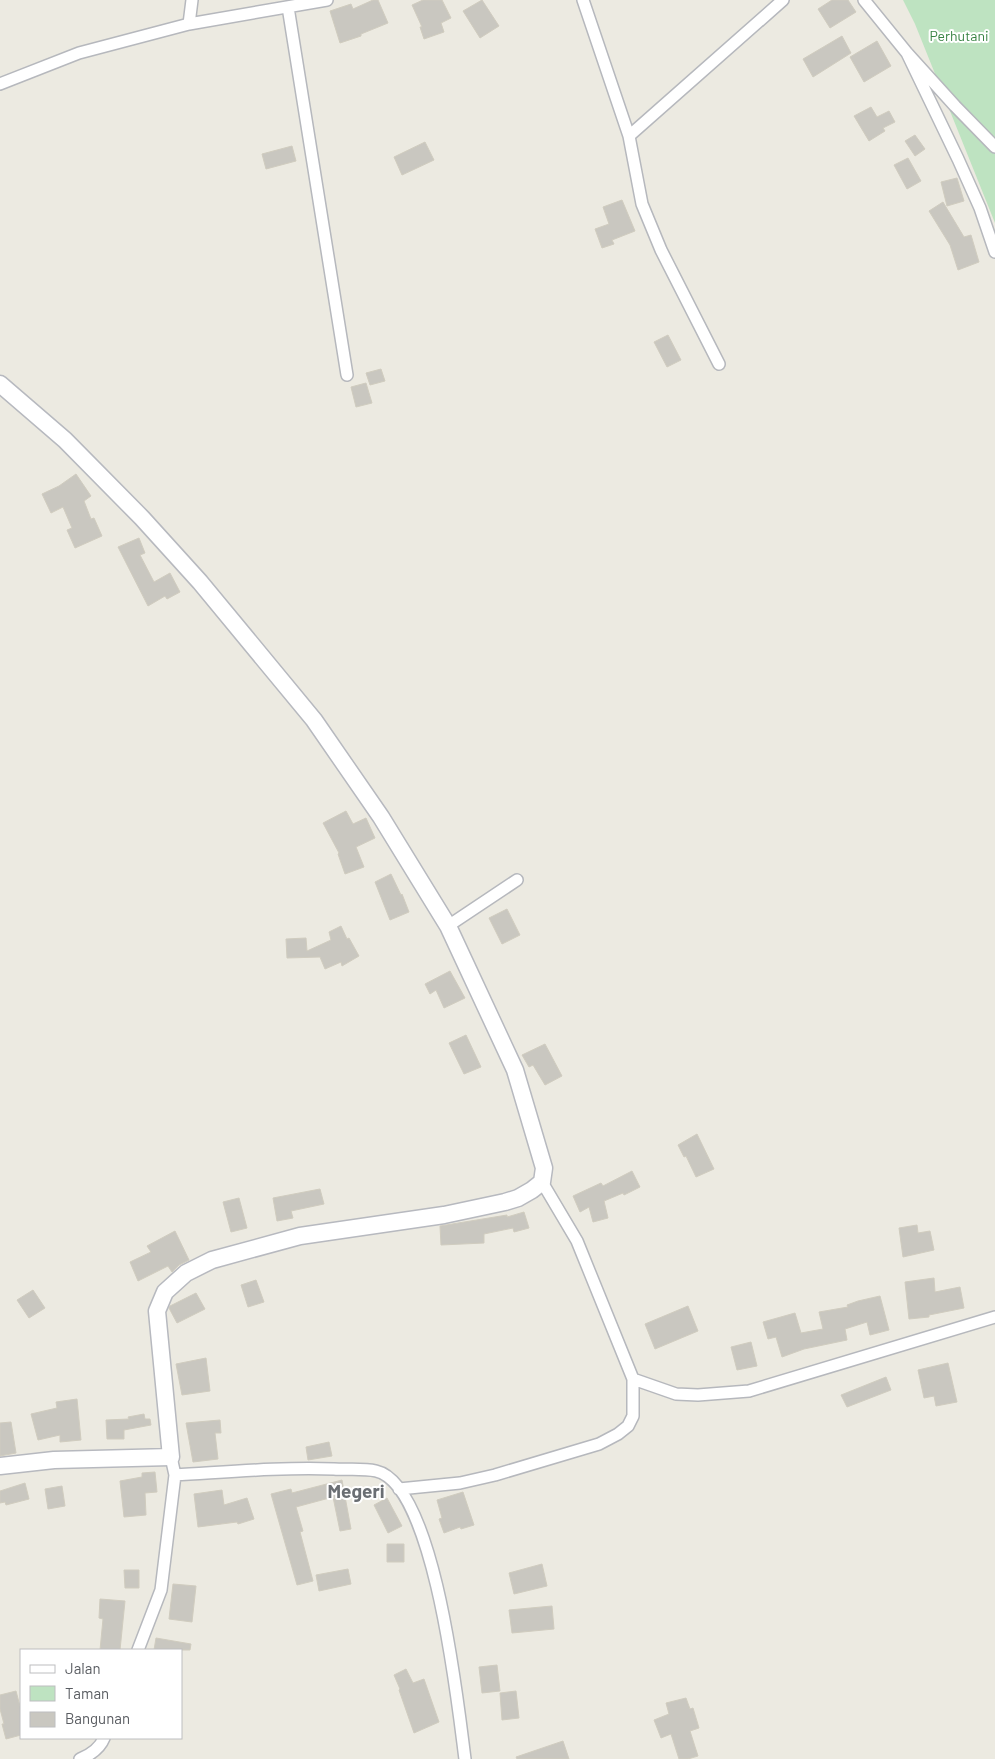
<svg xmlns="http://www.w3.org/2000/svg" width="995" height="1759" font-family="Barlow,sans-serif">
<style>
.green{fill:#bee3c1}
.building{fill:#c9c7c0;stroke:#d0ccbf}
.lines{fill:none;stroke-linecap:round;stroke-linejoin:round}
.street-casing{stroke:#b6b8bd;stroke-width:14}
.secondary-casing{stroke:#b7b9bf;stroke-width:19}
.street{stroke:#fff;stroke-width:11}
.secondary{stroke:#fff;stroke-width:16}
.labels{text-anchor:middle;stroke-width:4;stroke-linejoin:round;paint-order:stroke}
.park-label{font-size:14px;fill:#378242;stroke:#fff}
.district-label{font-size:19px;font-weight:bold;fill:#6a6e73;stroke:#fff}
</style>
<rect width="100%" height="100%" fill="#eceae1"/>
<path class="green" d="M903 0H995V223L915 24Z"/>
<path class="building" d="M373 0H378L388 23 361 34V36L340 43 330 11 351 4 353 9Z
M423 0H442L451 18 441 23 444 32 424 39 420 27H422L412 5Z
M482 0 499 26 480 38 463 11Z
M832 0H848L856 12 830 28 818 9Z
M842 36 851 53 813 77 803 59Z
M877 41 891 66 864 82 850 57Z
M871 107 877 117 889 111 895 122 883 128 885 131 869 141 854 116Z
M915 135 925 149 915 156 905 141Z
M425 142 434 160 402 175 394 157Z
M292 146 296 161 266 169 262 154Z
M908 158 921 181 907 189 894 165Z
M957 178 964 201 947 206 941 182Z
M622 200 635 231 612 240 614 244 602 248 595 229 609 224 603 207Z
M943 202 964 237 971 235 979 262 958 270 950 245 929 211Z
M668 335 681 360 667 367 654 342Z
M381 369 385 381 370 385 366 373Z
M366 383 372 403 356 407 351 387Z
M76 474 91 496 84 501 91 519 94 518 102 536 75 548 67 530 72 528 63 507 51 513 42 494 59 486Z
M139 538 145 553 140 555 154 582 170 573 180 592 167 599 165 596 148 606 118 547Z
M346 811 353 824 366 818 375 838 356 847 364 867 345 874 338 854 339 853 323 823Z
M391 874 401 895 402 894 409 912 390 920 375 882Z
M507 909 520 935 502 944 489 918Z
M341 926 347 939 349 938 359 956 342 966 341 962 325 969 320 957 287 958 286 939 306 938 307 951 331 940 329 932Z
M450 971 465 998 444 1008 436 990 430 994 425 984Z
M466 1035 481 1067 464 1074 449 1043Z
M545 1044 562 1076 545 1085 533 1065 529 1067 522 1055Z
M697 1134 714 1169 696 1177 686 1156 684 1157 678 1145Z
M632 1171 640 1187 624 1195 623 1193 604 1201 608 1218 593 1222 589 1207 580 1212 573 1196 601 1183 603 1186Z
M320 1189 324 1204 291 1211 293 1218 277 1221 273 1198Z
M239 1198 247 1228 231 1232 223 1202Z
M524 1212 529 1228 514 1232 513 1228 484 1234V1243L441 1245 440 1226 507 1215V1217Z
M917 1225 918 1233 930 1231 934 1250 903 1257 899 1228Z
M175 1231 189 1260 179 1265 172 1272 168 1266 138 1281 130 1262 151 1252 147 1246Z
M934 1278 935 1292 960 1287 964 1308 929 1315V1317L909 1319 905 1282Z
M256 1280 264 1302 248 1307 241 1285Z
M33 1290 45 1308 29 1318 17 1300Z
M196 1293 205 1309 177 1323 169 1308 170 1306Z
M880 1296 889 1330 870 1335 867 1322 845 1329 847 1340 804 1349 782 1357 776 1337 768 1339 763 1322 795 1313 801 1333 823 1329 819 1312 848 1307 847 1305 858 1301Z
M688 1306 698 1331 655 1349 645 1324Z
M751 1342 757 1366 737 1370 731 1347Z
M206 1358 210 1391 182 1395 176 1364Z
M948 1363 957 1402 936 1406 934 1396 924 1398 918 1370Z
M886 1377 891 1390 847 1407 841 1395Z
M77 1399 81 1440 60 1442V1435L38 1440 31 1414 57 1408 56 1402Z
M144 1414 145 1419H150L151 1425 124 1430V1439H107L106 1420 129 1419 128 1417Z
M220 1420 221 1433H215L218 1459 193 1462 186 1423Z
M11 1422 16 1453 0 1456V1423Z
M329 1442 332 1456 308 1460 306 1447Z
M155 1472 157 1492 145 1493 146 1515 124 1517 120 1481 142 1477V1473Z
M342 1480 351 1529 340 1531 333 1497 296 1507 303 1531 300 1532 313 1581 297 1585 271 1494 291 1489 292 1493Z
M25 1483 29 1499 6 1505 5 1502 0 1503V1491Z
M62 1486 65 1506 48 1509 45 1489Z
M222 1490 224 1505 247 1498 254 1519 238 1524 237 1522 198 1527 194 1494Z
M463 1492 474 1525 461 1529 460 1527 444 1533 439 1519 442 1518 437 1500Z
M387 1498 402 1526 388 1533 374 1505Z
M387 1544H404V1562H387Z
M542 1564 547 1586 514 1594 509 1573Z
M348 1569 351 1584 319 1591 316 1575Z
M124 1570H139V1588H125Z
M173 1584 196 1586 192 1622 169 1619Z
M100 1599 125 1601 120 1650H100L103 1619 99 1618Z
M552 1606 554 1629 512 1633 509 1610Z
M156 1638 191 1644 190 1650H154Z
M497 1665 500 1691 482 1693 479 1667Z
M406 1669 413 1683 424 1679 439 1722 414 1733 399 1690 400 1689 394 1675Z
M16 1691 21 1710V1735L6 1739 2 1724H4L0 1709V1695Z
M516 1691 519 1718 502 1720 500 1693Z
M686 1698 690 1709 693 1708 699 1728 690 1731 698 1756 688 1759H679L671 1734 661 1738 654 1720 669 1714 666 1703Z
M563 1741 569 1759H517L516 1757Z"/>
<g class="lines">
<defs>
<path id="street" d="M583 0 629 136
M864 0 907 53 955 106 995 147
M288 7 347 375
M189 24 192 0
M907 53 958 159 980 208 995 252
M0 84 79 53 189 24 327 0
M719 364 661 250 642 204 629 136 783 0
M448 926 517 880
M542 1182 577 1241 633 1379 676 1394 698 1395 749 1391 995 1317
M175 1475C228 1472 281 1467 334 1469 347 1470 363 1468 376 1471 435 1484 458 1706 465 1759
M399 1489 460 1483 495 1475 599 1444 618 1434 628 1426 633 1416V1379
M138 1650 161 1590 175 1475 171 1457
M80 1759C90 1755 100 1748 104 1738"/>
<path id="secondary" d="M0 384 65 440 142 518 200 582 314 720 381 817 448 926 515 1070 544 1168 542 1182 532 1190 518 1198 505 1202 444 1215 300 1236 212 1260 186 1273 165 1292 157 1311 171 1457 54 1460 0 1466"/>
</defs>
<use href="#street" class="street-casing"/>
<use href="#secondary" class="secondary-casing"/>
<use href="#street" class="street"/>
<use href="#secondary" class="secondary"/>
</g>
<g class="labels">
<g class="park-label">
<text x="959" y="41">Perhutani</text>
</g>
<g class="district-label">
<text x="356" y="1498">Megeri</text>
</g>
</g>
<rect x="20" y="1649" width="162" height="90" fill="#ffffff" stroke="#bdbec0"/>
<rect x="30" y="1665" width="25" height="8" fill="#ffffff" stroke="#bdbec0"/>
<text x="65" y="1674" font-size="15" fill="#595c61">Jalan</text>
<rect x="30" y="1686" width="25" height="15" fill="#bee3c1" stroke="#bdbec0"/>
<text x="65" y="1699" font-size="15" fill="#595c61">Taman</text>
<rect x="30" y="1712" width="25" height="15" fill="#c9c7c0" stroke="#bdbec0"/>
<text x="65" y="1724" font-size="15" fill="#595c61">Bangunan</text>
</svg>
